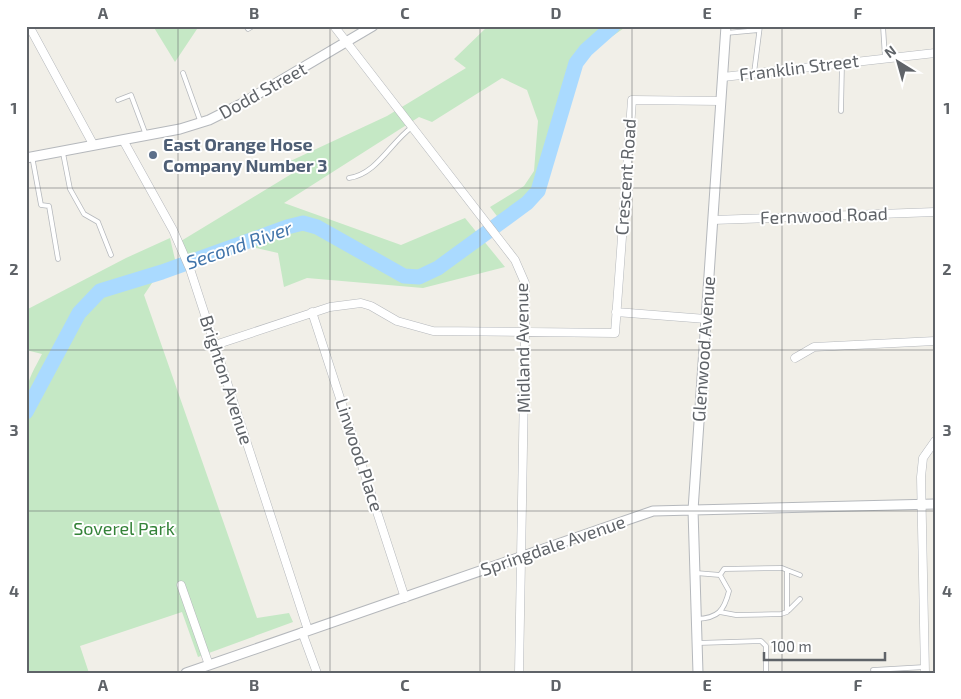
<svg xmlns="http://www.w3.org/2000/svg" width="961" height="699" font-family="'Exo 2',sans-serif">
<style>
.green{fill:#c5e8c5}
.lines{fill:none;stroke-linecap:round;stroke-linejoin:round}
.river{stroke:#aadaff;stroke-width:15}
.service-casing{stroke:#b5b8bc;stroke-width:5.5}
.minor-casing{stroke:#b5b8bc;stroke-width:9}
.tertiary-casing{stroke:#b5b8bc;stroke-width:11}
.service{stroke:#fff;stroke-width:4}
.minor{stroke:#fff;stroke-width:8}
.tertiary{stroke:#fff;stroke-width:9}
.grid{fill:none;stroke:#5f6368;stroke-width:1;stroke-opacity:0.55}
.service-dot{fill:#5c6f8a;stroke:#fff;stroke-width:2}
.labels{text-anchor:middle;stroke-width:4;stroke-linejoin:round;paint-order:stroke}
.street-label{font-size:18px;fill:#5f6368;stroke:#fff}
.service-label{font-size:18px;font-weight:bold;fill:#4e5e75;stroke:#fff;text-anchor:start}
.park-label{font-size:18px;fill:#348238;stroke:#fff}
.water-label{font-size:19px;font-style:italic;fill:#4174aa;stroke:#fff}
.neatline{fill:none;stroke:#5f6368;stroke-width:2}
.grid-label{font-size:16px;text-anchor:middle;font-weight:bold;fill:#5f6368}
</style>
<rect width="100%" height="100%" fill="#f1efe8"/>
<path class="green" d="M153 26H199L175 62Z
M488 26H627L584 56 542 188 500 220 490 207 524 186 534 171 538 121 527 90 502 78 432 122 419 117 284 203 401 245 465 218 505 267 423 288 307 278 284 287 278 253 247 246 191 266 181 241 293 173 284 164 387 116 466 68 454 59Z
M170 238 177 268 156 277 144 295 257 618 289 613 293 622 198 657 182 612 80 646 89 673H27L26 421 32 410C19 391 33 372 42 354L26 350V310L126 258Z"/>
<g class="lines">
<path class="river" d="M26 412 79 313 100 291 162 272 287 227 303 223 317 227 404 276 419 277 438 268 527 203 538 191 576 63 586 50 613 26"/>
<defs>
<path id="service" d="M246 26 248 29 253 26
M883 26 885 58
M726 33 759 30
M183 73 201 123
M754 73 760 26
M118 100 131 95 146 135
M841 111 842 63
M63 153 70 189 84 214 98 222 111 255
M32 156 41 205 49 206 58 259
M349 178C377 174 390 143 412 127
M787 570 800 575
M696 573 720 575 729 591C724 611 718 618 697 619
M720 575 724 569 782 568 787 570V612L781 614 736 615 720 612
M789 610 800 599
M698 643 761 641 766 646V673
M873 670 925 667"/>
<path id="minor" d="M29 26 93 144
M334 26 515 260 525 283V331L519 673
M723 77 935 53
M123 140 173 230 190 269 308 630
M713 220 935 212
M312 312 405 598
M616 312 706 319
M215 345 330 307 361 303 371 306 397 321 433 331 615 333 632 100 721 101
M795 358 814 347 935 341
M181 585 209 665
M302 632 317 673
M925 673 921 477 923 458 935 441"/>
<path id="tertiary" d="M26 158 180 129 209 120 241 104 373 26
M186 673 653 511 935 504
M698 673 693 510 726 26"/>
</defs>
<use href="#service" class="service-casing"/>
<use href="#minor" class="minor-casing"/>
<use href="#tertiary" class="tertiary-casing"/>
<use href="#service" class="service"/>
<use href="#minor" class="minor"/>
<use href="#tertiary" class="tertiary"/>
</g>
<path class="grid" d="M178 26V673M330 26V673M480 26V673M632 26V673M782 26V673M26 188H935M26 350H935M26 511H935"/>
<circle class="service-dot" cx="153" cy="155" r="5"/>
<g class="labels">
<g class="street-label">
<text transform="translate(799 68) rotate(-7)" y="6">Franklin Street</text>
<text transform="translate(263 91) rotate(-29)" y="6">Dodd Street</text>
<text transform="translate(626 177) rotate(-86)" y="6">Crescent Road</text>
<text transform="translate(824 216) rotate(-2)" y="6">Fernwood Road</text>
<text transform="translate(523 348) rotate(-91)" y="6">Midland Avenue</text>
<text transform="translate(704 349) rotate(-86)" y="6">Glenwood Avenue</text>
<text transform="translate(226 380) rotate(72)" y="6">Brighton Avenue</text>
<text transform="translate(359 455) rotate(72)" y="6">Linwood Place</text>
<text transform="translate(553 546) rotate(-19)" y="6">Springdale Avenue</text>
</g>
<g class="service-label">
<text x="163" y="151">East Orange Hose<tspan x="163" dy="21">Company Number 3</tspan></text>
</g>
<g class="park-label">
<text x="124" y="535">Soverel Park</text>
</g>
<g class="water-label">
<text transform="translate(239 245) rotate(-19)" y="7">Second River</text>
</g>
</g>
<rect width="961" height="699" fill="none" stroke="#ffffff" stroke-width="55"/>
<g transform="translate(898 62) rotate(323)" stroke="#ffffff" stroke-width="4" paint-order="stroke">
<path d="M0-4L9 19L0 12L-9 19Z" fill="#5f6368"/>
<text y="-8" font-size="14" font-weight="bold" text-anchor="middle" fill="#5f6368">N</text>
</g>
<path d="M764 652v8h121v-8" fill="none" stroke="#5f6368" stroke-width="2.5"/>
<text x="771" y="652" font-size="15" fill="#5f6368" stroke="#ffffff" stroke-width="4" paint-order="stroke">100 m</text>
<rect x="28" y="28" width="906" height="644" class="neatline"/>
<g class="grid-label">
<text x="103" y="19">A</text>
<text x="254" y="19">B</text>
<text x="405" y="19">C</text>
<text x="556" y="19">D</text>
<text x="707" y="19">E</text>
<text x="858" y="19">F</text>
<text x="14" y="114">1</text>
<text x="947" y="114">1</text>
<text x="14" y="275">2</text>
<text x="947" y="275">2</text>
<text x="14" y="436">3</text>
<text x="947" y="436">3</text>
<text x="14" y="597">4</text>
<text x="947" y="597">4</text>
<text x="103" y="691">A</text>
<text x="254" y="691">B</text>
<text x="405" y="691">C</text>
<text x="556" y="691">D</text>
<text x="707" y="691">E</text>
<text x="858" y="691">F</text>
</g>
</svg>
